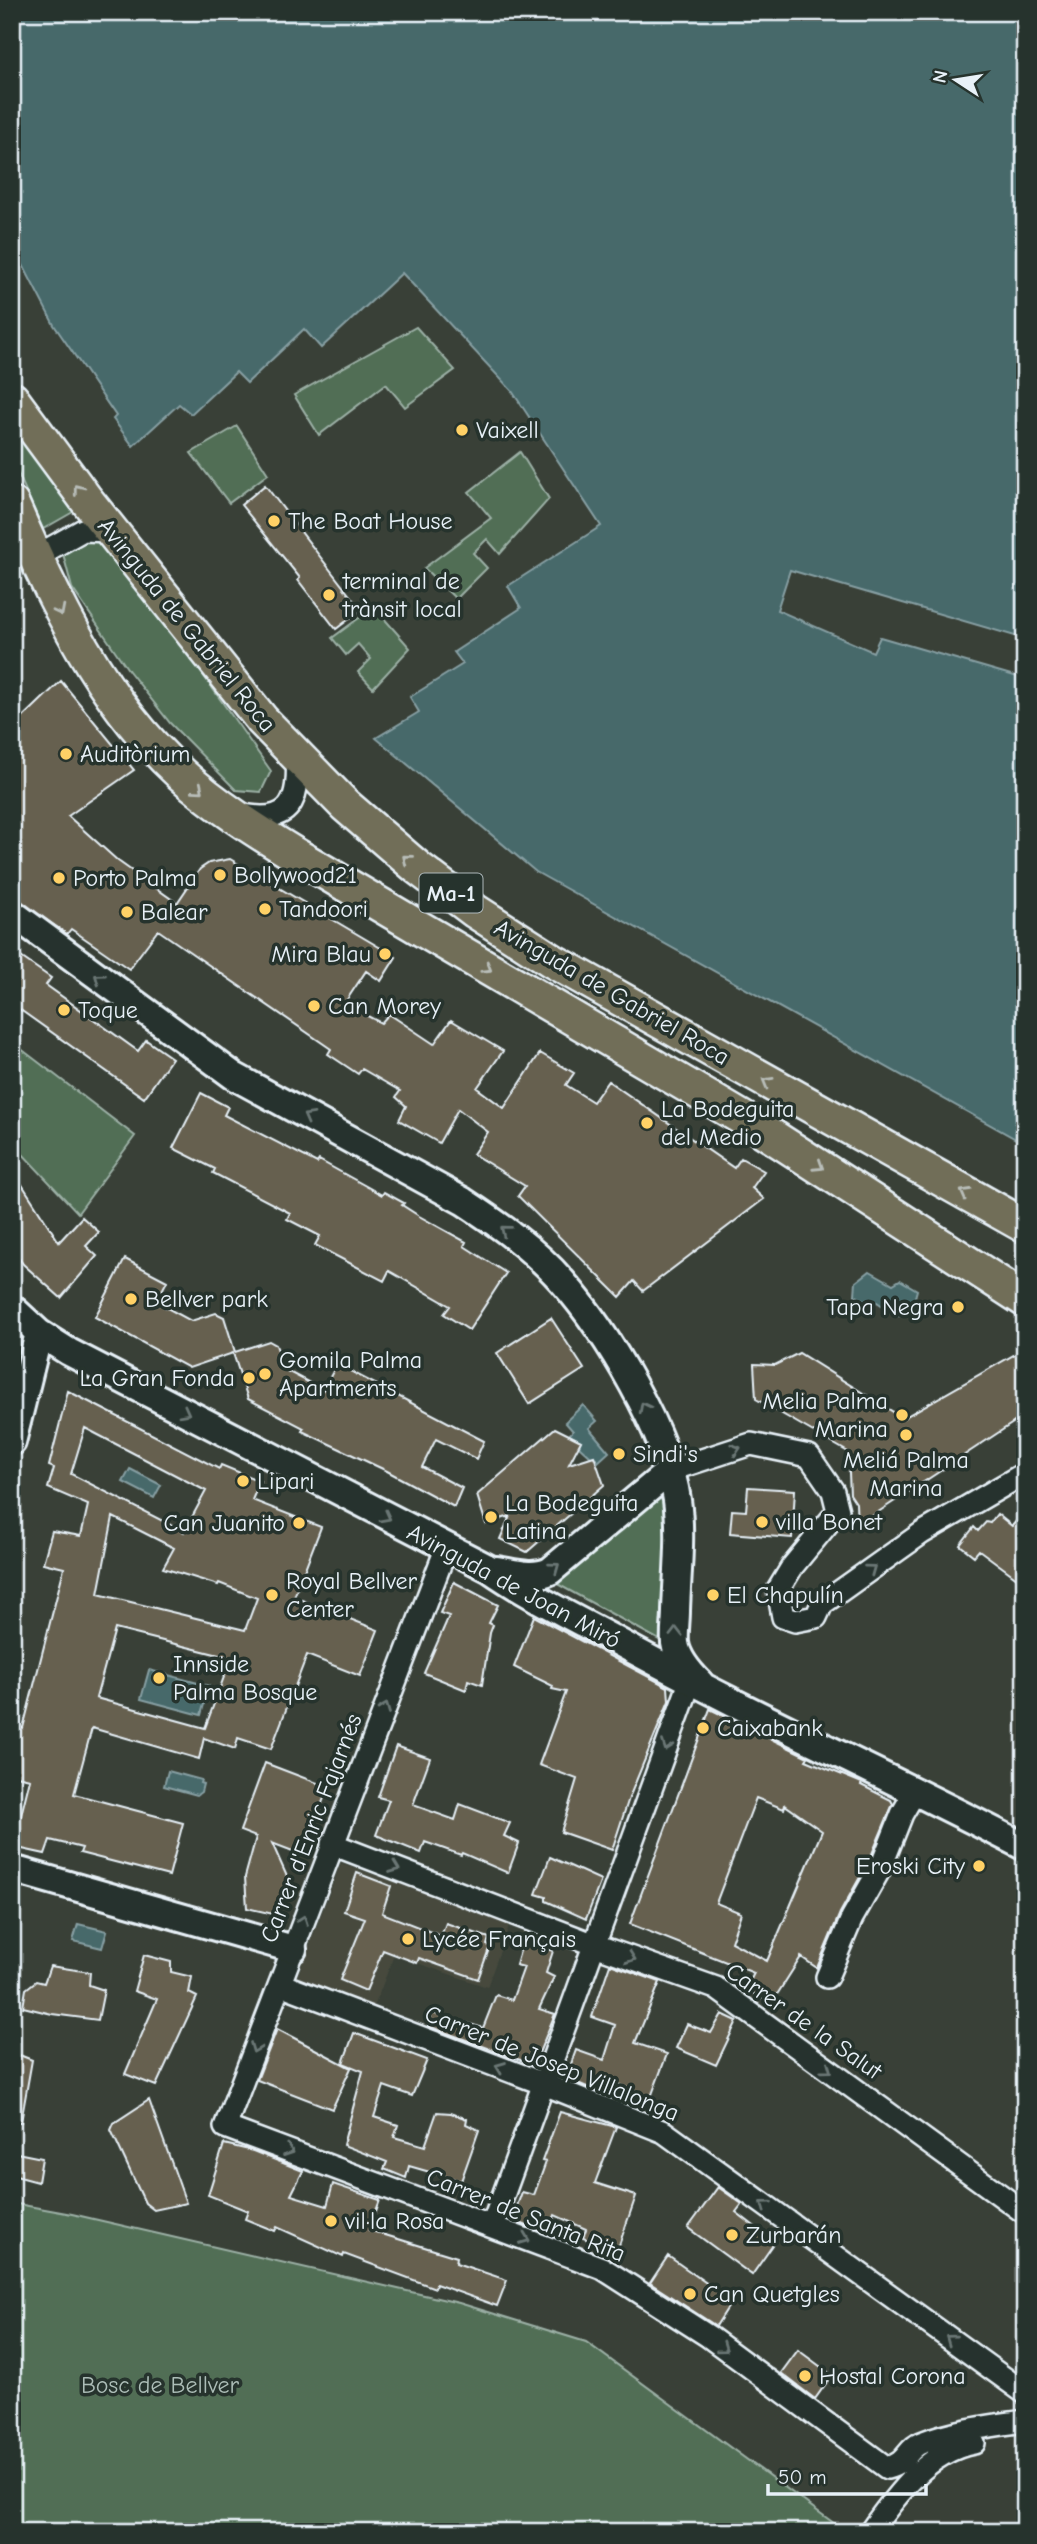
<svg xmlns="http://www.w3.org/2000/svg" width="1037" height="2544" font-family="'Comic Neue',sans-serif">
<style>
.built{fill:#464a3e}
.green{fill:#516e55;stroke:#9cb0a6;stroke-width:2}
.water{fill:#46696b;stroke:#879fa3;stroke-width:2}
.building{fill:#66604f;stroke:#e8f1f8;stroke-width:2;fill-rule:evenodd}
.lines{fill:none;stroke-linecap:round;stroke-linejoin:round}
.minor-casing{stroke:#e8f1f8;stroke-width:26}
.tertiary-casing{stroke:#e8f1f8;stroke-width:32}
.trunk-casing{stroke:#e8f1f8;stroke-width:38}
.minor{stroke:#26332d;stroke-width:21}
.tertiary{stroke:#26332d;stroke-width:26}
.trunk{stroke:#716e59;stroke-width:33}
.oneway{stroke:#b8bdb8}
.oneway2{stroke:#6a7674}
.poi-dot{fill:#ffd166;stroke:#26332d;stroke-width:2.5}
.labels{text-anchor:middle;stroke-width:7;stroke-linejoin:round;paint-order:stroke}
.shield{fill:#26332d;stroke:#aeb8bb;stroke-width:2}
.shield-label{font-size:23px;font-weight:bold;fill:#e8f1f8}
.poi-label{font-size:24px;fill:#e8f1f8;stroke:#26332d;text-anchor:start}
.street-label{font-size:24px;fill:#e8f1f8;stroke:#26332d}
.park-label{font-size:24px;fill:#acbdb7;stroke:#26332d}
</style>
<rect width="100%" height="100%" fill="#394037"/>
<filter id="ink" filterUnits="userSpaceOnUse"><feTurbulence type="fractalNoise" baseFrequency=".0143" numOctaves="2"/><feDisplacementMap in="SourceGraphic" scale="14" xChannelSelector="R" yChannelSelector="G"/><feConvolveMatrix kernelMatrix="1 2 1 2 8 2 1 2 1" color-interpolation-filters="sRGB"/></filter>
<g filter="url(#ink)">
<path class="built" d="M341 1863 510 1923 487 1987 394 1955 374 2007 297 1977Z"/>
<path class="green" d="M416 327 455 370 405 407 386 384 319 435 294 395Z
M12 421 73 512 43 529 12 460Z
M237 426 268 474 229 503 191 453Z
M520 452 549 499 500 554 487 539 473 553 487 568 456 599 424 568 491 518 469 492Z
M95 534 181 644 271 771 261 792 236 790 170 723 129 671 72 588 61 546Z
M374 607 410 648 373 688 358 672 371 659 358 644 346 655 332 638Z
M12 1042 135 1136 78 1213 18 1149 12 1138Z
M671 1470 663 1642 541 1575Z
M12 2203 72 2214 459 2303 586 2342 846 2532H12Z"/>
<path class="water" d="M31 12H1025V639L790 570 777 610 873 652 880 637 1025 679V1144L536 872 376 738 419 712 410 697 463 664 454 652 521 608 508 586 601 526 512 391 402 273 321 348 304 329 247 383 236 372 191 414 179 404 133 446 113 419 116 416 54 325 12 244V21Z
M870 1271 893 1284 900 1280 917 1290 912 1308 898 1316 877 1302 870 1304 855 1295 856 1282Z
M583 1405 597 1421 589 1428 609 1452 598 1462 594 1456 591 1457 579 1446 581 1441 569 1435 573 1431 565 1422Z
M130 1469 161 1485 154 1498 123 1482Z
M149 1670 209 1686 201 1715 141 1699Z
M168 1771 201 1780 200 1783 203 1784 201 1792 197 1795 164 1786Z
M78 1924 107 1931 102 1948 73 1941Z"/>
<path class="building" d="M265 485 361 610 336 629 298 580 300 578 241 505Z
M61 681 134 770 68 816 118 861 177 903 200 869 209 863 230 859 396 957 381 981 366 971 344 1004 381 1023 389 1014 434 1044 451 1020 503 1051 477 1088 504 1108 540 1053 574 1073 566 1085 593 1102 608 1081 734 1168 741 1158 764 1171 752 1188 764 1199 643 1291 634 1281 620 1297 518 1196 525 1186 473 1154 488 1132 458 1109 439 1143 399 1120 406 1106 396 1097 400 1091 362 1069 358 1074 328 1054 331 1049 158 930 129 969 71 929 67 934 14 898 12 896V728Z
M18 955 51 978 46 985 138 1051 146 1040 172 1058 144 1098 12 1004V964Z
M201 1093 228 1107 224 1115 317 1163 319 1160 382 1195 384 1192 404 1203 402 1205 419 1216 466 1242 464 1246 506 1273 469 1330 444 1314 450 1306 389 1271 384 1281 315 1245 320 1236 287 1219 290 1213 213 1173 215 1169 173 1148Z
M12 1169 59 1242 82 1217 99 1232 86 1246 97 1256 61 1298 23 1264 12 1248Z
M125 1259 167 1281 156 1302 191 1321 216 1313 224 1317 235 1352 269 1341 276 1345 285 1370 323 1390 337 1364 484 1441 476 1459 436 1439 422 1467 462 1488 454 1507 387 1471 302 1431 304 1428 248 1399 233 1353 189 1368 95 1317Z
M551 1318 584 1369 529 1404 497 1353Z
M1019 1352 1025 1367V1415L857 1526 856 1503 850 1494 848 1452 756 1399 754 1364 775 1365 799 1353 903 1418Z
M68 1391 219 1469 221 1465 260 1481 252 1500 321 1527 294 1597 378 1630 360 1676 307 1655 271 1749 238 1738 235 1749 204 1738 199 1759 92 1728 74 1794 183 1823 169 1876 80 1853 82 1848 50 1840 45 1854 13 1847 30 1779 12 1775V1731L17 1732 18 1727 23 1728 64 1568 43 1563 52 1531 81 1536 88 1505 48 1488 54 1468 49 1466ZM85 1428 206 1491 184 1532 71 1474ZM113 1517 174 1548 163 1568 218 1585 219 1583 257 1598 245 1630 98 1594ZM115 1629 231 1658 205 1728 96 1698Z
M555 1428 581 1441 569 1464 594 1456 604 1485 527 1552 500 1539 510 1516 486 1524 477 1495Z
M748 1487 795 1490 792 1538 730 1533 732 1510 746 1511Z
M1025 1511V1584L979 1550 974 1556 960 1545 974 1527 978 1531 986 1522 990 1523 997 1514 1012 1526Z
M454 1582 498 1605 489 1623 493 1625 490 1633 482 1685 468 1680 466 1690 424 1673 449 1616 440 1613Z
M534 1616 668 1687 669 1701 629 1798 612 1850 561 1832 577 1779 539 1765 566 1692 552 1689 553 1686 514 1667Z
M710 1709 808 1757 806 1760 862 1783 861 1785 891 1800 893 1804 869 1861 840 1913 817 1968 801 1957 771 2004 746 1989 754 1973 630 1924ZM756 1798 784 1809 785 1805 822 1831 767 1961 731 1942 741 1913 716 1903Z
M396 1746 430 1758 413 1805 455 1820 460 1804 510 1823 504 1836 519 1843 508 1873 462 1853 461 1855 425 1842 421 1853 376 1835 389 1800 378 1797Z
M265 1763 328 1787 303 1855 272 1843 293 1890 273 1914 247 1908 245 1877 256 1837 240 1831Z
M550 1857 601 1880 586 1919 546 1901V1897L536 1894Z
M357 1873 391 1886 382 1913 441 1936 446 1923 489 1938 487 1945 490 1946 478 1979 419 1958 417 1963 383 1950 366 1991 340 1980 365 1918 344 1911Z
M523 1941 553 1951 546 1973 554 1977 539 2009 555 2014 534 2065 428 2026 432 2013 483 2028 496 1995 512 2000 524 1967 516 1965Z
M144 1955 171 1962V1972L192 1977 189 1993 197 1997 156 2086 125 2074 157 1999 134 1991Z
M610 1964 660 1982 635 2043 667 2054 651 2097 598 2077 594 2090 566 2078 576 2050 604 2060 615 2025 592 2017Z
M50 1966 90 1972 89 1985 104 1990 98 2020 52 2014 23 2007 26 1989 36 1981 44 1983Z
M722 2014 737 2021 716 2065 676 2048 687 2024 711 2033Z
M277 2029 351 2068 332 2109 257 2080Z
M354 2033 427 2060 412 2096 384 2086 374 2117 398 2125 394 2137 425 2146 437 2112 451 2113 467 2119 466 2124 479 2130 461 2181 409 2166 406 2178 384 2169 387 2162 343 2145 363 2071 343 2063Z
M12 2052 32 2060 21 2122H12Z
M149 2100 186 2203 154 2210 145 2203 111 2130 114 2123Z
M560 2112 616 2127 595 2183 636 2196 617 2251 583 2238 586 2229 555 2215 548 2234 512 2220 522 2192 534 2195 546 2162 542 2161Z
M224 2144 253 2151 303 2171 291 2195 327 2206 333 2184 380 2200 369 2230 457 2257 456 2263 507 2280 497 2306 436 2284 435 2288 344 2254 343 2257 277 2227 275 2231 245 2219 248 2211 208 2195Z
M12 2152 42 2158 38 2182 12 2175Z
M718 2187 742 2204 736 2212 775 2242 752 2275 688 2228Z
M668 2256 732 2301 716 2326 650 2283Z
M798 2350 832 2375 815 2399 781 2373Z"/>
<g class="lines">
<defs>
<path id="minor" d="M40 570 45 555 51 548 83 530 111 531
M239 814C288 825 300 805 297 758
M671 1470 751 1444 809 1456 833 1491 838 1511 792 1567 778 1590 783 1617 795 1621 816 1617 822 1604 922 1533 1025 1473
M446 1549 225 2127 602 2268 708 2336 887 2468C908 2463 906 2449 921 2443 954 2430 991 2426 1025 2421
M332 1844 595 1945 716 1988 1025 2213
M827 1977 852 1918 881 1867 902 1814 916 1790
M280 1984 544 2084 664 2132 1025 2393
M492 2226 690 1682
M870 2532C896 2495 928 2451 974 2443"/>
<path id="tertiary" d="M12 913 234 1076 463 1201C498 1224 534 1249 562 1281 606 1331 668 1433 677 1500 682 1535 677 1575 676 1611 676 1621 674 1633 675 1643 677 1657 690 1673 700 1683
M12 1308 39 1333 69 1352 490 1569C529 1596 572 1617 615 1640 749 1714 889 1776 1025 1847
M12 1442 39 1333
M497 1570C515 1573 533 1579 550 1571L671 1470
M12 1869 293 1949"/>
<path id="trunk" d="M12 399 85 498 262 720 345 805 418 868 475 911 553 961 1025 1226
M12 504C55 602 100 700 181 774 215 805 255 830 294 854L761 1129 1025 1300"/>
</defs>
<use href="#minor" class="minor-casing"/>
<use href="#tertiary" class="tertiary-casing"/>
<use href="#trunk" class="trunk-casing"/>
<use href="#minor" class="minor"/>
<use href="#tertiary" class="tertiary"/>
<use href="#trunk" class="trunk"/>
</g>
<defs><path id="oneway-chevron" d="M-2-3.5L2.5 0L-2 3.5" fill="none" stroke-width="1.6" stroke-linecap="round" stroke-linejoin="round" transform="scale(1.75)"/></defs>
<g class="oneway">
<use href="#oneway-chevron" transform="translate(78 489) rotate(-128)"/>
<use href="#oneway-chevron" transform="translate(60 611) rotate(63)"/>
<use href="#oneway-chevron" transform="translate(199 789) rotate(40)"/>
<use href="#oneway-chevron" transform="translate(407 859) rotate(-141)"/>
<use href="#oneway-chevron" transform="translate(487 968) rotate(31)"/>
<use href="#oneway-chevron" transform="translate(767 1082) rotate(-150)"/>
<use href="#oneway-chevron" transform="translate(819 1166) rotate(33)"/>
<use href="#oneway-chevron" transform="translate(965 1193) rotate(-151)"/>
</g>
<g class="oneway2">
<use href="#oneway-chevron" transform="translate(99 978) rotate(-144)"/>
<use href="#oneway-chevron" transform="translate(308 1117) rotate(-151)"/>
<use href="#oneway-chevron" transform="translate(505 1230) rotate(-141)"/>
<use href="#oneway-chevron" transform="translate(644 1407) rotate(-117)"/>
<use href="#oneway-chevron" transform="translate(185 1412) rotate(28)"/>
<use href="#oneway-chevron" transform="translate(736 1449) rotate(-18)"/>
<use href="#oneway-chevron" transform="translate(386 1517) rotate(28)"/>
<use href="#oneway-chevron" transform="translate(555 1567) rotate(-36)"/>
<use href="#oneway-chevron" transform="translate(871 1569) rotate(-36)"/>
<use href="#oneway-chevron" transform="translate(676 1632) rotate(-90)"/>
<use href="#oneway-chevron" transform="translate(385 1708) rotate(-69)"/>
<use href="#oneway-chevron" transform="translate(667 1746) rotate(110)"/>
<use href="#oneway-chevron" transform="translate(395 1868) rotate(21)"/>
<use href="#oneway-chevron" transform="translate(303 1920) rotate(-70)"/>
<use href="#oneway-chevron" transform="translate(631 1958) rotate(20)"/>
<use href="#oneway-chevron" transform="translate(255 2048) rotate(111)"/>
<use href="#oneway-chevron" transform="translate(500 2067) rotate(-159)"/>
<use href="#oneway-chevron" transform="translate(827 2069) rotate(36)"/>
<use href="#oneway-chevron" transform="translate(289 2151) rotate(20)"/>
<use href="#oneway-chevron" transform="translate(765 2205) rotate(-144)"/>
<use href="#oneway-chevron" transform="translate(525 2239) rotate(21)"/>
<use href="#oneway-chevron" transform="translate(950 2339) rotate(-144)"/>
<use href="#oneway-chevron" transform="translate(723 2348) rotate(36)"/>
</g>
</g>
<g class="poi-dot">
<circle cx="462" cy="430" r="7"/>
<circle cx="274" cy="521" r="7"/>
<circle cx="329" cy="595" r="7"/>
<circle cx="66" cy="754" r="7"/>
<circle cx="220" cy="875" r="7"/>
<circle cx="59" cy="878" r="7"/>
<circle cx="265" cy="909" r="7"/>
<circle cx="127" cy="912" r="7"/>
<circle cx="385" cy="954" r="7"/>
<circle cx="314" cy="1006" r="7"/>
<circle cx="64" cy="1010" r="7"/>
<circle cx="647" cy="1123" r="7"/>
<circle cx="131" cy="1299" r="7"/>
<circle cx="958" cy="1307" r="7"/>
<circle cx="265" cy="1374" r="7"/>
<circle cx="249" cy="1378" r="7"/>
<circle cx="902" cy="1415" r="7"/>
<circle cx="906" cy="1435" r="7"/>
<circle cx="619" cy="1454" r="7"/>
<circle cx="243" cy="1481" r="7"/>
<circle cx="491" cy="1517" r="7"/>
<circle cx="762" cy="1522" r="7"/>
<circle cx="299" cy="1523" r="7"/>
<circle cx="272" cy="1595" r="7"/>
<circle cx="713" cy="1595" r="7"/>
<circle cx="159" cy="1678" r="7"/>
<circle cx="703" cy="1728" r="7"/>
<circle cx="979" cy="1866" r="7"/>
<circle cx="408" cy="1939" r="7"/>
<circle cx="331" cy="2221" r="7"/>
<circle cx="732" cy="2235" r="7"/>
<circle cx="690" cy="2294" r="7"/>
<circle cx="805" cy="2376" r="7"/>
</g>
<g class="labels">
<rect class="shield" x="419.5" y="873.5" width="63" height="39" rx="5"/>
<g class="shield-label">
<text x="451" y="901">Ma-1</text>
</g>
<g class="poi-label">
<text x="476" y="438">Vaixell</text>
<text x="288" y="529">The Boat House</text>
<text x="343" y="589">terminal de<tspan x="343" dy="28">trànsit local</tspan></text>
<text x="80" y="762">Auditòrium</text>
<text x="234" y="883">Bollywood21</text>
<text x="73" y="886">Porto Palma</text>
<text x="279" y="917">Tandoori</text>
<text x="141" y="920">Balear</text>
<text x="371" y="962" text-anchor="end">Mira Blau</text>
<text x="328" y="1014">Can Morey</text>
<text x="78" y="1018">Toque</text>
<text x="661" y="1117">La Bodeguita<tspan x="661" dy="28">del Medio</tspan></text>
<text x="145" y="1307">Bellver park</text>
<text x="944" y="1315" text-anchor="end">Tapa Negra</text>
<text x="279" y="1368">Gomila Palma<tspan x="279" dy="28">Apartments</tspan></text>
<text x="235" y="1386" text-anchor="end">La Gran Fonda</text>
<text x="888" y="1409" text-anchor="end">Melia Palma<tspan x="888" dy="28">Marina</tspan></text>
<text x="633" y="1462">Sindi's</text>
<text x="906" y="1468" text-anchor="middle">Meliá Palma<tspan x="906" dy="28">Marina</tspan></text>
<text x="257" y="1489">Lipari</text>
<text x="505" y="1511">La Bodeguita<tspan x="505" dy="28">Latina</tspan></text>
<text x="776" y="1530">villa Bonet</text>
<text x="285" y="1531" text-anchor="end">Can Juanito</text>
<text x="286" y="1589">Royal Bellver<tspan x="286" dy="28">Center</tspan></text>
<text x="727" y="1603">El Chapulín</text>
<text x="173" y="1672">Innside<tspan x="173" dy="28">Palma Bosque</tspan></text>
<text x="717" y="1736">Caixabank</text>
<text x="965" y="1874" text-anchor="end">Eroski City</text>
<text x="422" y="1947">Lycée Français</text>
<text x="345" y="2229">vil·la Rosa</text>
<text x="746" y="2243">Zurbarán</text>
<text x="704" y="2302">Can Quetgles</text>
<text x="819" y="2384">Hostal Corona</text>
</g>
<g class="street-label">
<text transform="translate(187 625) rotate(51)" y="8">Avinguda de Gabriel Roca</text>
<text transform="translate(612 992) rotate(30)" y="8">Avinguda de Gabriel Roca</text>
<text transform="translate(514 1586) rotate(28)" y="8">Avinguda de Joan Miró</text>
<text transform="translate(311 1828) rotate(-69)" y="8">Carrer d'Enric Fajarnés</text>
<text transform="translate(804 2021) rotate(35)" y="8">Carrer de la Salut</text>
<text transform="translate(552 2063) rotate(22)" y="8">Carrer de Josep Villalonga</text>
<text transform="translate(526 2215) rotate(22)" y="8">Carrer de Santa Rita</text>
</g>
<g class="park-label">
<text x="160" y="2393">Bosc de Bellver</text>
</g>
</g>
<rect width="1037" height="2544" fill="none" stroke="#26332d" stroke-width="42"/>
<rect x="21" y="21" width="995" height="2502" fill="none" stroke="#e8f1f8" stroke-width="2.5" filter="url(#ink)"/>
<g transform="translate(956 80) rotate(282)" stroke="#26332d" stroke-width="5" paint-order="stroke">
<path d="M0-5L12 26L0 18L-12 26Z" fill="#e8f1f8"/>
<text y="-10" font-size="19" font-weight="bold" text-anchor="middle" fill="#e8f1f8">N</text>
</g>
<path d="M768 2484v10h158v-10" fill="none" stroke="#e8f1f8" stroke-width="3.5"/>
<text x="778" y="2484" font-size="21" fill="#e8f1f8" stroke="#26332d" stroke-width="5" paint-order="stroke">50 m</text>
</svg>
